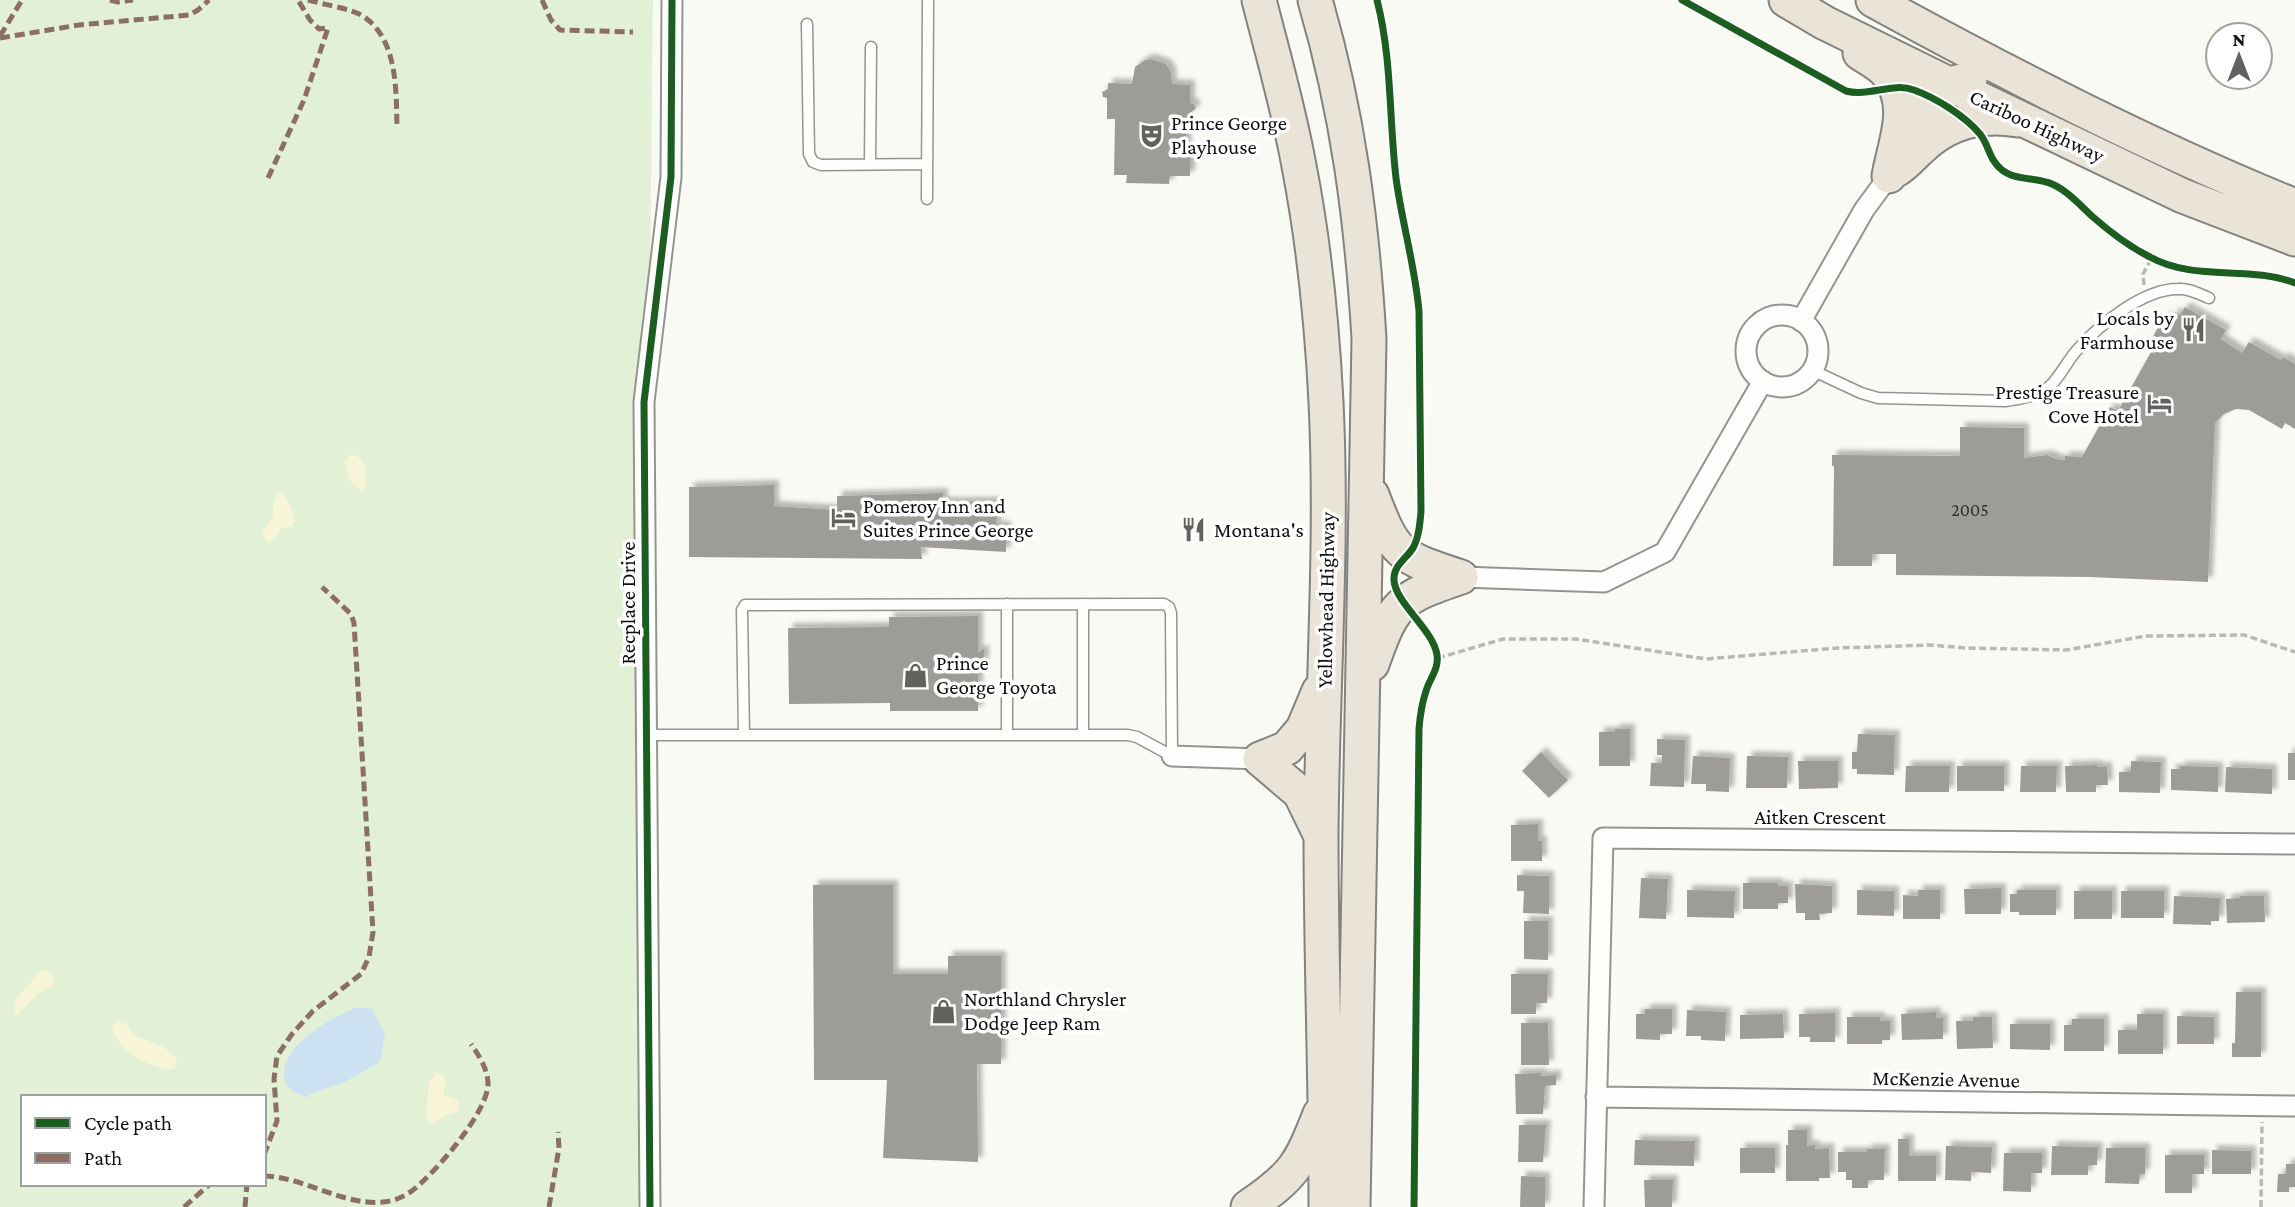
<svg xmlns="http://www.w3.org/2000/svg" width="2295" height="1207" font-family="'Crimson Pro',serif">
<style>
.green{fill:#e2f0d5;fill-rule:evenodd}
.sand{fill:#f8f4d7}
.water{fill:#cce2f3}
.building{fill:#9e9c99;filter:url(#shadow)}
.lines{fill:none;stroke-linecap:round;stroke-linejoin:round}
.service-casing{stroke:#949492;stroke-width:13}
.minor-casing{stroke:#949492;stroke-width:23}
.trunk-casing{stroke:#82827f;stroke-width:37}
.path{stroke:#b8b8b7;stroke-width:3.5;stroke-dasharray:7 3.5;stroke-linecap:butt}
.service{stroke:#fefefd;stroke-width:10}
.minor{stroke:#fefefd;stroke-width:19}
.trunk{stroke:#eae4d8;stroke-width:33}
.quiet{stroke:#8d6e63;stroke-width:5;stroke-dasharray:10 5;stroke-linecap:butt}
.cycleway-casing{stroke:#fff;stroke-width:11}
.cycleway{stroke:#1b5e20;stroke-width:7}
.labels{text-anchor:middle;stroke-width:7;stroke-linejoin:round;paint-order:stroke}
.number-label{font-size:18px;fill:#323231}
.poi-label{font-size:21px;fill:#0e0e0e;stroke:#fff;text-anchor:start}
.street-label{font-size:21px;fill:#0e0e0e;stroke:#fff}
</style>
<defs>
<filter id="shadow"><feDropShadow dx="5" dy="-5" stdDeviation="2" flood-color="#0004"/></filter>
</defs>
<rect width="100%" height="100%" fill="#fafaf4"/>
<path class="green" d="M0 0H653L640 1207H0ZM23 1097H264V1184H23Z"/>
<path class="sand" d="M351 454C366 457 369 475 364 489L360 490 350 481 344 462Z
M281 493C286 497 296 515 295 521L292 526 280 529 274 540 267 543 262 533 273 517V503L277 495Z
M45 970 52 974 55 984 39 993 17 1015 14 1013 16 999 41 971Z
M117 1022 125 1023C129 1027 132 1033 137 1036 153 1044 166 1044 177 1060L175 1068 171 1070C147 1066 118 1052 112 1027Z
M436 1073 442 1074 445 1080 444 1095 457 1100 460 1107 457 1112 447 1115 434 1124 426 1119C430 1102 423 1087 436 1073Z"/>
<path class="water" d="M359 1007 372 1009 385 1034 380 1062 345 1082 310 1094 307 1098C300 1093 291 1093 286 1083 272 1050 334 1015 359 1007Z"/>
<path class="building" d="M1151 59 1166 64 1171 72 1172 84 1190 85V103L1194 104 1196 108 1187 116 1186 151H1191L1190 176H1170L1169 184 1126 183 1127 175H1114L1115 119H1107V98L1103 97 1102 92 1108 89V83L1132 84 1135 67 1145 60Z
M2185 307 2226 330 2221 339 2242 353 2249 342 2281 360 2283 357 2295 364V429L2285 423 2282 429 2249 410 2236 409 2224 414 2215 423 2208 582 2089 577 1896 575V554H1872V566H1833L1834 466H1832V455L1960 456V427L2024 428V458L2047 455 2056 459 2065 460V456L2082 457 2110 407 2118 411 2156 343 2151 340 2164 317 2170 321 2175 312 2180 315Z
M774 485V506L837 510V496L943 493V502H998L996 526H1006V552L921 547 922 559 689 557V487Z
M978 616V652L984 649V665L978 662V711H890V703L789 704 788 628 889 627V617Z
M1615 729H1630V766H1599V732H1615Z
M1858 734 1895 735 1894 775 1857 774V769H1852V752H1857Z
M1657 739 1685 740 1684 787 1650 786 1651 763H1662V755H1657Z
M1541 752 1568 780 1549 798 1522 771Z
M2288 753H2295V780H2288Z
M1693 756 1730 758 1729 792 1706 791V784H1691Z
M1747 756 1788 757 1787 788H1746Z
M1798 761H1838V788L1799 789Z
M2131 761 2161 762 2160 793 2119 792V772H2131Z
M2097 765V767H2107L2108 785H2096V792H2066L2065 766Z
M1906 766H1950L1949 792H1905Z
M1957 766H2004V791H1957Z
M2021 766H2057L2056 792H2020Z
M2180 766 2218 767V792L2171 790V769H2180Z
M2226 767 2272 769V794L2225 792Z
M1538 824V841H1542V861H1511V825Z
M1517 875 1549 876V914L1523 913 1524 891H1517Z
M1641 878 1668 879 1666 919 1639 918Z
M1743 883H1778V886H1788V903H1778V909H1743Z
M1795 884 1832 886V913L1819 914 1820 920H1805V913H1796Z
M813 885H893V974H948V956H1001V1064H977L978 1162 883 1158 887 1080H814Z
M2001 888V914H1965L1964 889Z
M1687 890 1735 891 1734 918 1687 917Z
M1857 890 1894 891V916L1857 915Z
M1918 890H1940V919H1903V895L1918 896Z
M2017 890H2056V915H2019V912H2010V894H2017Z
M2074 891H2112V919H2074Z
M2121 891H2164V918H2121Z
M2174 896 2220 898 2219 921H2211V925L2173 924Z
M2240 896H2264L2265 922 2227 923 2226 899 2240 898Z
M1524 921H1548V960L1524 959Z
M1511 974H1548L1547 1003H1536V1014H1511Z
M2236 992H2261V1057H2232V1043H2235Z
M1645 1009H1672V1034H1660V1040L1636 1039V1014H1645Z
M1687 1010 1726 1012 1725 1041 1701 1040V1036H1686Z
M1936 1012V1018H1943V1039L1902 1040 1901 1014Z
M1835 1013V1042H1810V1037H1799V1014Z
M1783 1014 1784 1038 1740 1039V1015Z
M2137 1014H2163V1054H2118V1030H2137Z
M2177 1016 2214 1017V1044H2177Z
M1847 1017H1880V1021H1890V1040H1882V1044H1847Z
M1973 1017H1992L1993 1048 1957 1049 1956 1021H1973Z
M2072 1019H2104V1051H2064V1025H2072Z
M1521 1023H1548L1549 1065H1521Z
M2010 1024H2050V1050L2010 1049Z
M1541 1073V1076L1556 1075V1085L1545 1086 1543 1114H1516L1515 1074Z
M1519 1125H1546L1543 1162H1518Z
M1788 1130H1807V1146L1815 1145V1149L1829 1148 1830 1178H1819V1181H1786V1145H1788Z
M1898 1139H1909V1156H1936V1181H1898Z
M1635 1140 1695 1141 1694 1166 1634 1165Z
M1946 1146 1992 1147 1991 1173 1971 1172V1181L1945 1180Z
M2052 1146 2098 1147 2097 1165H2088V1175H2051Z
M1740 1148H1775V1173H1740Z
M2106 1148H2145V1174H2140L2139 1184 2105 1183Z
M1867 1149H1885L1884 1180H1868V1188H1852V1180H1846V1172H1838V1152H1867Z
M2212 1150 2251 1151V1174H2212Z
M2004 1153H2042V1173H2031V1192L2003 1191Z
M2165 1155H2204V1174H2192V1193H2165Z
M2286 1164H2295V1187H2289V1192H2277L2278 1174H2286Z
M1521 1176 1545 1177V1207H1520Z
M1644 1180H1673L1672 1207H1645Z"/>
<g class="lines">
<defs>
<path id="service" d="M807 24 809 154 813 162 821 165 927 164
M870 165 871 47
M927 199 928 0
M1814 371 1861 393 1878 398 2005 401C2021 399 2039 396 2051 385 2061 375 2068 360 2077 350 2099 325 2143 289 2178 289 2189 288 2199 294 2209 298
M1007 604V735
M647 735H1128L1137 737 1172 756 1171 613 1169 607 1164 604 745 605 742 610 744 735
M1083 735V604"/>
<path id="minor" d="M1746 351a36 36 0 1 1 72 0a36 36 0 1 1-72 0Z
M1801 321 1864 210 1889 176
M1461 577 1604 582 1665 552 1763 381
M1172 756 1260 759
M1596 1097 2295 1106
M650 1207 644 402 671 177 672 0
M1594 1207 1603 838 2295 844"/>
<path id="trunk" d="M1259 0C1273 55 1289 110 1299 166 1314 243 1322 324 1326 402 1333 546 1322 691 1321 835 1321 959 1326 1083 1326 1207
M1315 0C1348 113 1362 221 1369 339L1353 1207
M1786 0 1825 23 1949 84 2183 196 2295 239
M1873 0C2010 75 2150 147 2295 206
M1860 53C1869 59 1881 65 1887 73 1913 105 1895 141 1889 176
M1898 141 1949 84 1970 79
M1896 170C1906 164 1912 156 1921 148 1948 122 1982 114 2018 120
M1372 495C1395 556 1400 557 1461 577
M1372 664C1394 602 1399 598 1461 577
M1260 759 1287 748 1303 729 1319 691
M1260 759 1300 793 1319 832
M1248 1207C1294 1176 1300 1165 1320 1114"/>
</defs>
<use href="#service" class="service-casing"/>
<use href="#minor" class="minor-casing"/>
<use href="#trunk" class="trunk-casing"/>
<path class="path" d="M2144 285 2143 274 2151 259
M1438 658 1503 639H1576L1706 659 1838 648 1930 645 1966 648 2066 650 2146 636 2244 635 2295 652
M2261 1207 2262 1122"/>
<use href="#service" class="service"/>
<use href="#minor" class="minor"/>
<use href="#trunk" class="trunk"/>
<path class="quiet" d="M110 0 118 2 133 0
M308 0C322 4 351 9 361 15 398 37 396 90 397 127
M542 0 551 20 560 30 633 32
M0 36 22 0
M0 38 79 25 189 15 198 10 209 0
M268 178 304 100 328 28 319 29 310 20 298 0
M264 1155 277 1121 274 1079 277 1056 292 1034 313 1011 361 974 369 957 373 932 354 623 351 614 322 587
M264 1176C305 1177 342 1206 383 1202 394 1201 404 1197 413 1190 435 1173 489 1111 488 1083 487 1067 479 1056 471 1044
M184 1207 210 1184
M245 1207 247 1184
M549 1207 559 1148 558 1132"/>
<defs>
<path id="cycleway" d="M1377 0C1392 58 1389 119 1396 178 1402 223 1415 266 1419 311L1421 511C1420 523 1419 537 1413 548 1406 559 1393 566 1394 580 1395 603 1433 629 1437 655 1439 669 1430 678 1426 691 1422 703 1420 716 1419 729L1414 1207
M1682 0 1846 91C1869 97 1892 82 1914 90 1936 98 1965 116 1980 134 1989 145 1989 160 2002 170 2016 181 2036 177 2052 184 2068 191 2081 206 2093 217 2110 232 2130 247 2150 257 2195 282 2249 265 2295 283
M650 1207 644 402 671 177 672 0"/>
</defs>
<use href="#cycleway" class="cycleway-casing"/>
<use href="#cycleway" class="cycleway"/>
</g>
<defs>
<symbol id="theatre-bare" viewBox="-9 -9 18 18"><path d="M-5-5.5Q0-4 5-5.5V0Q5 5 0 6Q-5 5-5 0ZM-3.3-2.5H-1v1.5H-3.3ZM1-2.5H3.3v1.5H1ZM-2.8 1Q0 5.5 2.8 1Z" fill="#61615e" stroke="#fff" stroke-width="2.5" paint-order="stroke"/></symbol>
<symbol id="restaurant-bare" viewBox="-9 -9 18 18"><path d="M-5-6h1v4h1v-4h1v4h1v-4h1v5L-1.5 .5V6h-2V.5L-5-1ZM5-6V6H3V1.5H1.5Q1.5-4 5-6Z" fill="#61615e" stroke="#fff" stroke-width="2.5" paint-order="stroke"/></symbol>
<symbol id="hotel-bare" viewBox="-9 -9 18 18"><path d="M-6-4.5h1.5V1H6V5H4.5V3h-9V5H-6ZM-4 0a1.8 1.8 0 1 1 3.6 0ZM.5 0V-2.5h3Q6-2.5 6 0Z" fill="#61615e" stroke="#fff" stroke-width="2.5" paint-order="stroke"/></symbol>
<symbol id="shop-bare" viewBox="-9 -9 18 18"><path d="M-5-2.5h2.3a2.7 3.5 0 0 1 5.4 0H5L5.5 6h-11ZM-1.5-2.5h3a1.5 2.3 0 0 0-3 0Z" fill="#61615e" stroke="#fff" stroke-width="2.5" paint-order="stroke"/></symbol>
</defs>
<g fill-rule="evenodd">
<use href="#theatre-bare" x="1134" y="118" width="35" height="35"/>
<use href="#restaurant-bare" x="2176" y="312" width="35" height="35"/>
<use href="#hotel-bare" x="2142" y="386" width="35" height="35"/>
<use href="#hotel-bare" x="826" y="500" width="35" height="35"/>
<use href="#restaurant-bare" x="1176" y="512" width="35" height="35"/>
<use href="#shop-bare" x="898" y="658" width="35" height="35"/>
<use href="#shop-bare" x="926" y="994" width="35" height="35"/>
</g>
<g class="labels">
<g class="number-label">
<text x="1970" y="516">2005</text>
</g>
<g class="poi-label">
<text x="1171" y="130">Prince George<tspan x="1171" dy="24">Playhouse</tspan></text>
<text x="2174" y="325" text-anchor="end">Locals by<tspan x="2174" dy="24">Farmhouse</tspan></text>
<text x="2139" y="399" text-anchor="end">Prestige Treasure<tspan x="2139" dy="24">Cove Hotel</tspan></text>
<text x="863" y="513">Pomeroy Inn and<tspan x="863" dy="24">Suites Prince George</tspan></text>
<text x="1214" y="537">Montana's</text>
<text x="936" y="670">Prince<tspan x="936" dy="24">George Toyota</tspan></text>
<text x="964" y="1006">Northland Chrysler<tspan x="964" dy="24">Dodge Jeep Ram</tspan></text>
</g>
<g class="street-label">
<text transform="translate(2037 126) rotate(25)" y="7">Cariboo Highway</text>
<text transform="translate(1326 600) rotate(-89)" y="7">Yellowhead Highway</text>
<text transform="translate(628 603) rotate(-90)" y="7">Recplace Drive</text>
<text x="1820" y="824">Aitken Crescent</text>
<text transform="translate(1946 1079) rotate(1)" y="7">McKenzie Avenue</text>
</g>
</g>
<rect x="21" y="1095" width="245" height="91" fill="#ffffff" stroke="#9f9f9f" stroke-width="2"/>
<rect x="35" y="1118" width="35" height="10" fill="#1b5e20" stroke="#9f9f9f" stroke-width="2"/>
<text x="84" y="1130" font-size="21" fill="#0e0e0e">Cycle path</text>
<rect x="35" y="1153" width="35" height="10" fill="#8d6e63" stroke="#9f9f9f" stroke-width="2"/>
<text x="84" y="1165" font-size="21" fill="#0e0e0e">Path</text>
<g transform="translate(2239 56)"><circle r="33" fill="#ffffff" stroke="#9f9f9f" stroke-width="2"/>
<path d="M0-5L12 26L0 18L-12 26Z" fill="#61615e"/>
<text y="-10" font-size="19" font-weight="bold" text-anchor="middle" fill="#0e0e0e">N</text>
</g>
</svg>
